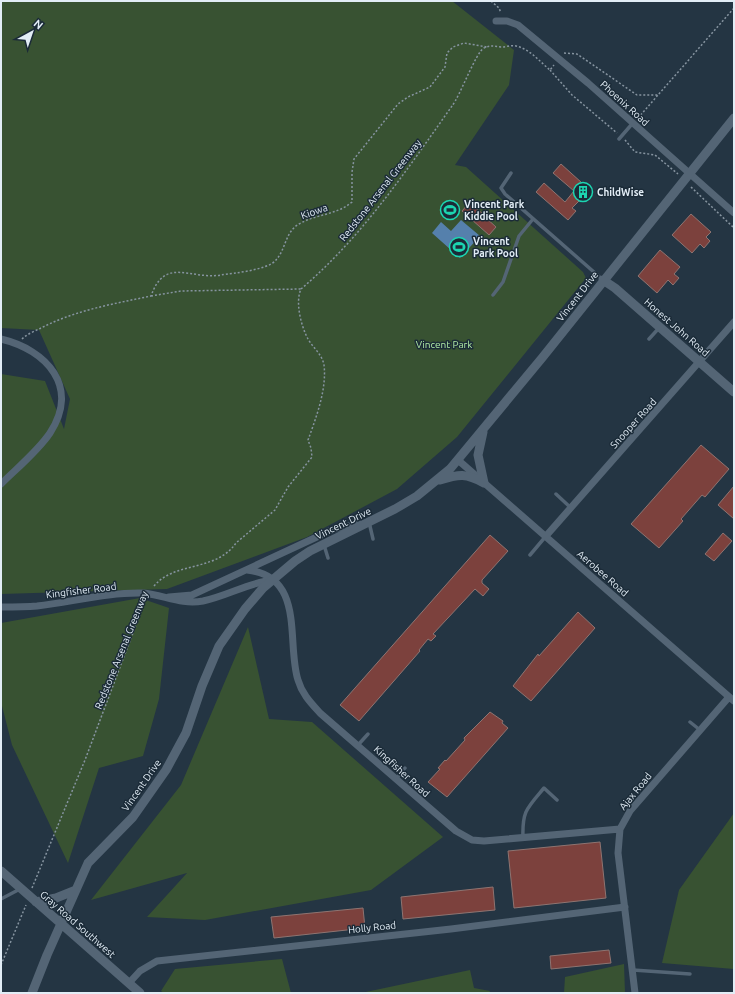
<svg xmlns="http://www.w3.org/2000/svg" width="735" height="994" font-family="Ubuntu,sans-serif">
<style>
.green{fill:#385232}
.water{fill:#5580ac}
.building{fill:#7c413d;stroke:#8e7471}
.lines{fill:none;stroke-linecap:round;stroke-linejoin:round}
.path{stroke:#8694a0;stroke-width:1.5;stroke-dasharray:2 2;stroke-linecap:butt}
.service{stroke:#546575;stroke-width:3.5}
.minor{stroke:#546575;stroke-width:7}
.tertiary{stroke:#546575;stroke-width:9}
.labels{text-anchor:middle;stroke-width:3;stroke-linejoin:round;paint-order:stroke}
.street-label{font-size:10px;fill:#e2edf6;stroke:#1b2b38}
.poi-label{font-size:10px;font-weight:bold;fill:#e2edf6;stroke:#1b2b38;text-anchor:start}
.park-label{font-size:10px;fill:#b3eda5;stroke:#1b2b38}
</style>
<rect width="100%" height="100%" fill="#243543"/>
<path class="green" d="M1 1H452L514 50 509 85 455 165 466 167 583 272 586 278 457 437 397 489 307 537 167 589 1 594V374L45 381 64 429 70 399 39 330 1 328Z
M140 598 169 608 159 699 143 756 99 768 68 863 12 745 1 702V623Z
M248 627 269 719 312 722 443 837 371 890 205 920 147 917 187 873 91 900 181 785Z
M734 813V969L662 963 679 890Z
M282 959 291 993H164L161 991 175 969Z
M624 964 625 993H564L565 977Z
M470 970 474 988 490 991 489 993H361Z"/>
<path class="water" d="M461 220 480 236 460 258 432 233 441 222 451 231Z"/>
<path class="building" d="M561 164 592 192 585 201 582 198 572 208 576 211 568 220 536 192 544 183 565 202 574 191 553 173Z
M469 203 486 216 485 217 496 227 489 235 462 211Z
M691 214 711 232 706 237 710 241 704 248 700 244 692 253 672 235Z
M660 250 680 267 674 274 679 278 673 285 668 280 657 293 638 276Z
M701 445 729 469 705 497 702 495 681 519 683 521 659 548 631 524Z
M734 486V519L718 505Z
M723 533 732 541 714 561 705 554Z
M490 535 508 551 482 580V583L489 589 483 596 475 589 433 634 436 636 431 641 428 639 419 650 420 651 359 721 340 705Z
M578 612 595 628 531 701 513 686 538 654 539 656Z
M490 712 503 721 502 723 508 728 447 797 428 782 440 769 438 768 445 760 446 761 465 740 464 738Z
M600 842 606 898 514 908 508 851Z
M493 887 495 910 403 919 401 897Z
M363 908 365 928 274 938 271 917Z
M609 950 611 963 551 969 550 956Z"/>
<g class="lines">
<path class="path" d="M491 1 499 8 501 13
M564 53 577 54 637 95H658L734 8
M550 70 572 95 617 133
M638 118 658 95
M625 140 635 152 655 155 678 174
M691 187 734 228
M151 296 181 291 301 289
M22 339C27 334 35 331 41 328 76 310 113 304 151 296 165 256 190 280 221 275 234 273 268 270 276 260 286 249 285 232 299 224 316 214 337 215 352 202V172L354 159 398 104 408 97 430 87 445 67 447 53 453 47 464 43 487 47
M154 586C175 561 216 572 236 543L275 510 288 487 312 457 311 448 308 440C316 418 327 389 324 365 322 354 313 348 308 339 301 326 295 302 301 289 362 237 406 171 452 106 460 96 476 52 484 48 490 45 494 46 501 47 506 47 511 45 516 46 530 49 540 62 550 70L554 65
M32 888 85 760 145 601
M1 965 26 905"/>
<path class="service" d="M619 139 632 124
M511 173 501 188 505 194 603 280
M493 295 503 282 519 236 533 219
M649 339 659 328
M556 494 571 508
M369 522 373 539
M324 545 328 558
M530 555 546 536
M690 722 700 730
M358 745 368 734
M396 779 405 768
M523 838C522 811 527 808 544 788L557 800
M1 899 20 889
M633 970 690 974"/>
<path class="minor" d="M496 21H507L518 25 588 83 734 213
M1 339C47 350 80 387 50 433 38 451 16 469 1 484
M458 460 734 701
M546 536 734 322
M247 570C306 576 286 643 298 680 302 694 311 703 320 713L456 831 472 840 484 841 620 829
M169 597 192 595 334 529 359 524
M1 607C13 607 25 607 37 606 72 602 108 592 143 593 164 595 181 605 203 601 227 596 248 583 272 580
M129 983 140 971 157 961 451 929 625 907
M635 993 618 853 620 829 630 811 729 697"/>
<path class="tertiary" d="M603 280 615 288 734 392
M483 432 478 455 484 483
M440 480C459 474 466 473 484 483
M1 871 140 993
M36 902 56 898 76 890
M32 993 47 955 88 863 133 817 166 770 186 733 202 686 219 646 245 609 263 588 295 561 310 551 395 509 417 496 450 469 542 358 734 118"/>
</g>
<defs>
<symbol id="building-ring" viewBox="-11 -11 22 22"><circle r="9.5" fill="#1b2b38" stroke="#1cd5b1" stroke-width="1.5"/><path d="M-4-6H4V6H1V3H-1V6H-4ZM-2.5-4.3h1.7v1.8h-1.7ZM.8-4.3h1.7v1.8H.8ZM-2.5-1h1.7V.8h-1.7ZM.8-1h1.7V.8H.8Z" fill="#1cd5b1"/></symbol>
<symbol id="stadium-ring" viewBox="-11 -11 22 22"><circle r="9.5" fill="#1b2b38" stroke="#1cd5b1" stroke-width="1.5"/><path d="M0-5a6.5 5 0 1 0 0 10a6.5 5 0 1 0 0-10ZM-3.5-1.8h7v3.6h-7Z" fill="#1cd5b1"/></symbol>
</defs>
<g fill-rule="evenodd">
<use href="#building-ring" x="572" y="181" width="22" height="22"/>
<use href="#stadium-ring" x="439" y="199" width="22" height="22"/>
<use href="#stadium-ring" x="448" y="236" width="22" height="22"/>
</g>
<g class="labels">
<g class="street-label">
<text transform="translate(625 103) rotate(42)" y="4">Phoenix Road</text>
<text transform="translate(380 190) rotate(-52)" y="4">Redstone Arsenal Greenway</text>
<text transform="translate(314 211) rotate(-19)" y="4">Kiowa</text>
<text transform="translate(577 296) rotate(-52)" y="4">Vincent Drive</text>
<text transform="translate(677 327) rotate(41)" y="4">Honest John Road</text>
<text transform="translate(633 423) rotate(-48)" y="4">Snooper Road</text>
<text transform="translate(343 523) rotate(-26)" y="4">Vincent Drive</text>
<text transform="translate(603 573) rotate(41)" y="4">Aerobee Road</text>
<text transform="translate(81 590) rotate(-7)" y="4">Kingfisher Road</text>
<text transform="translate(121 650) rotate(-68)" y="4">Redstone Arsenal Greenway</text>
<text transform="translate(402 771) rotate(42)" y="4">Kingfisher Road</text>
<text transform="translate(141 785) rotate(-55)" y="4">Vincent Drive</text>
<text transform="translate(635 791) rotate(-51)" y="4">Ajax Road</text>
<text transform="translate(78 924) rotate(41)" y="4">Gray Road Southwest</text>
<text transform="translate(372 927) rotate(-6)" y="4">Holly Road</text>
</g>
<g class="poi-label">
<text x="597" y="196">ChildWise</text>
<text x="464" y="208">Vincent Park<tspan x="464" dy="12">Kiddie Pool</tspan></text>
<text x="473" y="245">Vincent<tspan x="473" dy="12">Park Pool</tspan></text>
</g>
<g class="park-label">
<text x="444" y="348">Vincent Park</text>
</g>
</g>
<rect width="735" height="994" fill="none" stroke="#e2edf6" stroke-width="4"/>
<g transform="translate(32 32) rotate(40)" stroke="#1b2b38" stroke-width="3" paint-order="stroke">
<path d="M0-3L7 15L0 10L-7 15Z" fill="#e2edf6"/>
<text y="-6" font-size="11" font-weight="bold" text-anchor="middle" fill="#e2edf6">N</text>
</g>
</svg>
